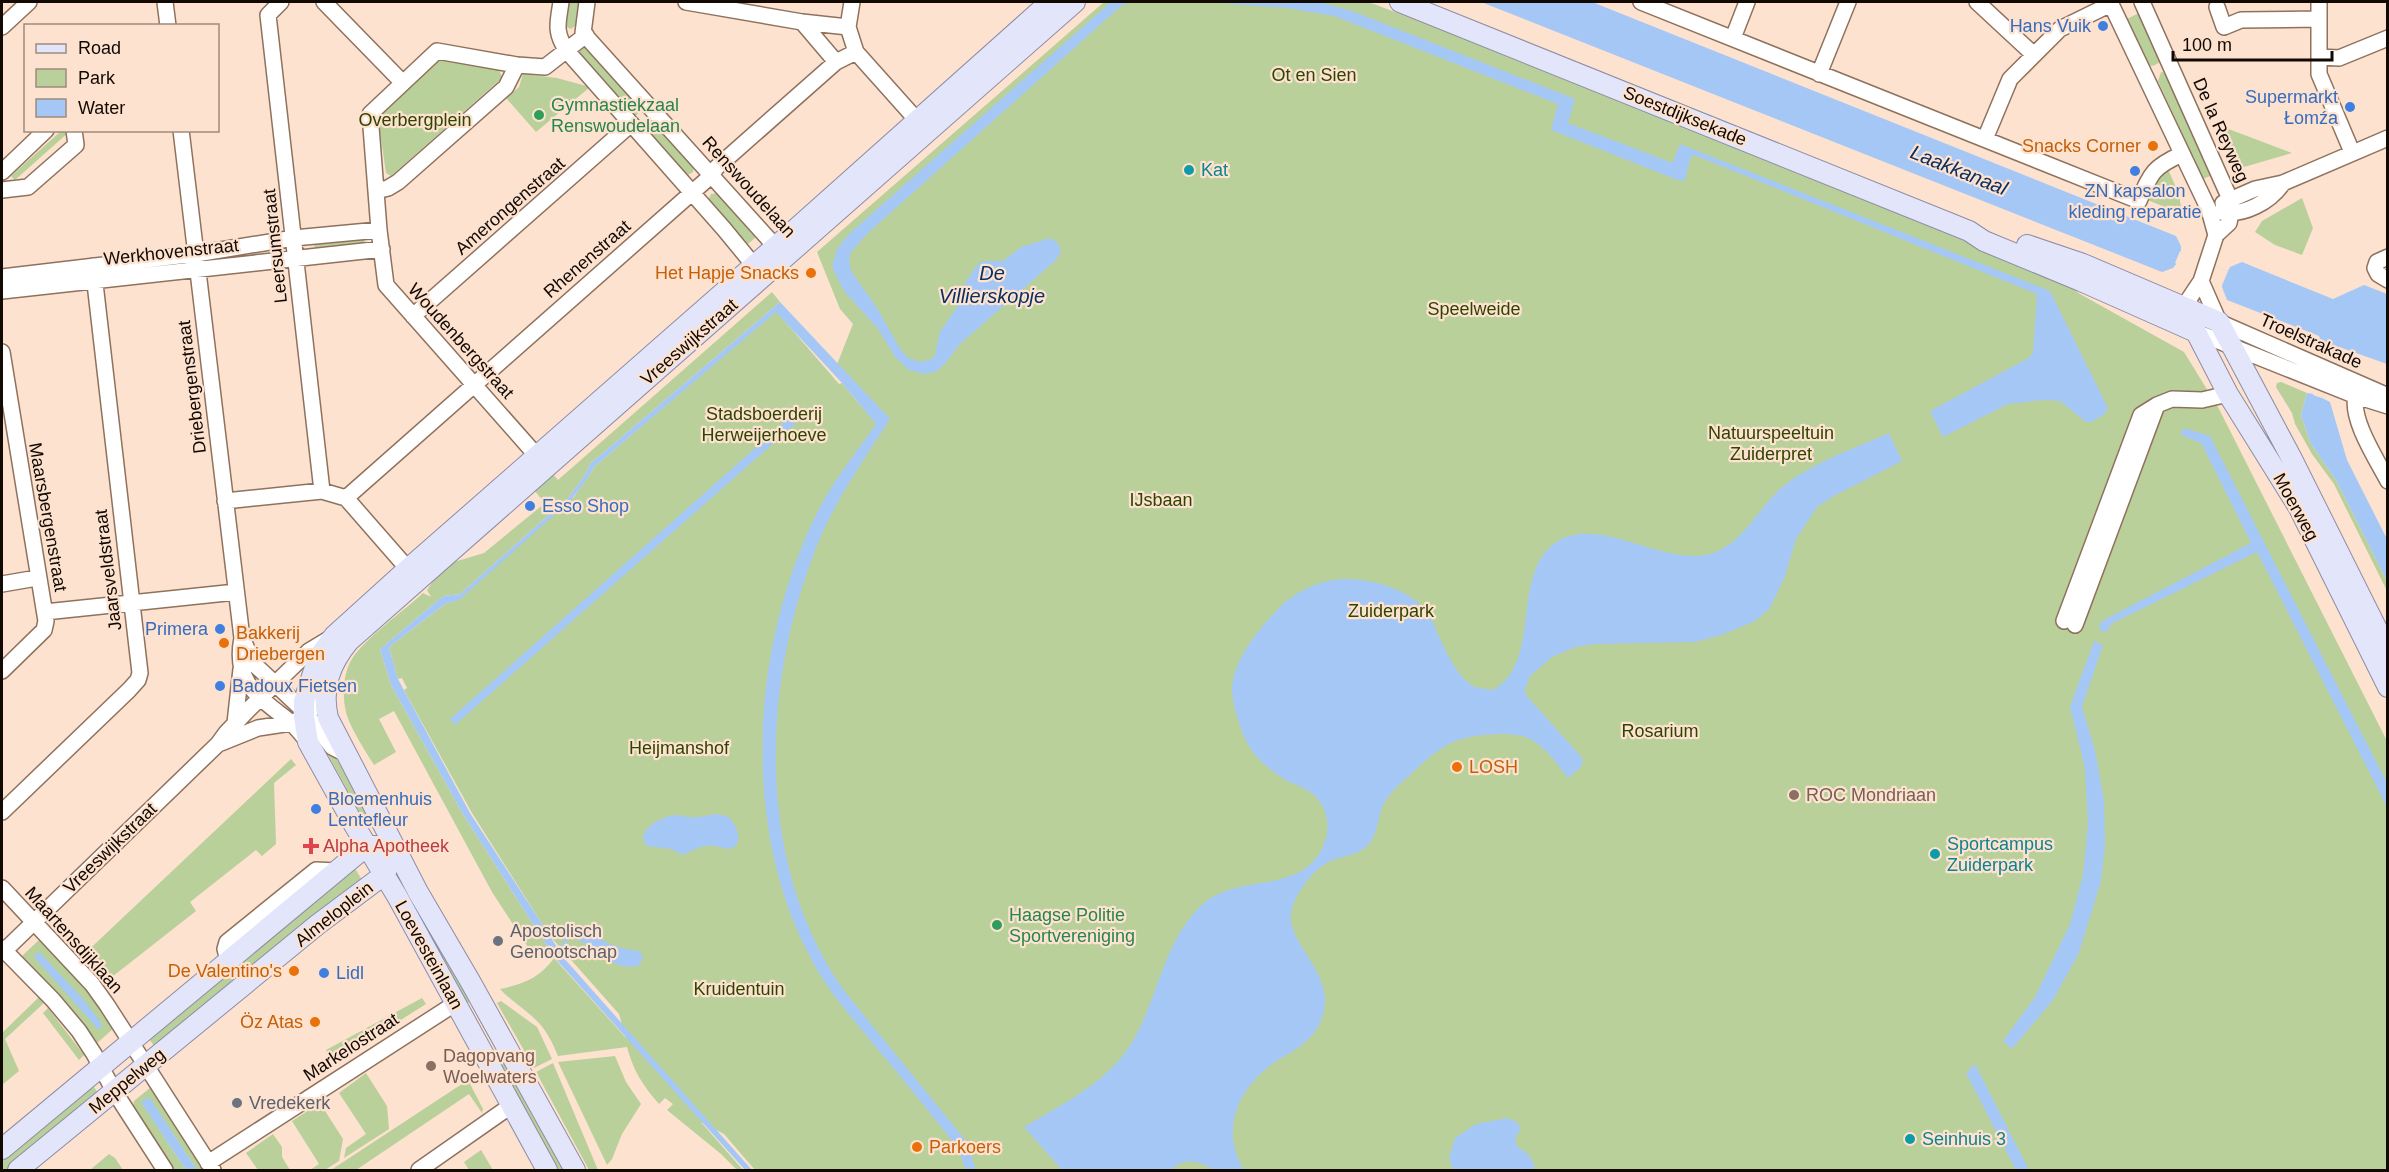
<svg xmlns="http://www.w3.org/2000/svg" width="2389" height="1172" font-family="Helvetica,sans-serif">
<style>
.green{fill:#b9d09a;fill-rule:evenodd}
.water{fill:#a5c7f6}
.pier{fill:#fde2cf}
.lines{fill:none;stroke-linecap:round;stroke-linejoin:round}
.minor-casing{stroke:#8f725d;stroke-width:18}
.major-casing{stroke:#8e8ca3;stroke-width:22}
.minor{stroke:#fff;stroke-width:15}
.major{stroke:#e3e5fb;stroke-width:20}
.shop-dot{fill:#3f7fe0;stroke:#fde2cf;stroke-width:2}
.leisure-dot{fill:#2e9e5b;stroke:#fde2cf;stroke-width:2}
.food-dot{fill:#e8710a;stroke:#fde2cf;stroke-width:2}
.culture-dot{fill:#0f9aa8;stroke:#fde2cf;stroke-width:2}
.education-dot{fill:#8d6e63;stroke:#fde2cf;stroke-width:2}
.health-dot{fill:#e0444e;stroke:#fde2cf;stroke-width:2}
.worship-dot{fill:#6b7280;stroke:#fde2cf;stroke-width:2}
.labels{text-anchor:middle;stroke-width:4.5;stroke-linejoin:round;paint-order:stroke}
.shop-label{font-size:18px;fill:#366cbe;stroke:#fde2cf;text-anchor:start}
.park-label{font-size:18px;fill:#2f4400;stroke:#fde2cf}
.leisure-label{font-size:18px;fill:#27864d;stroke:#fde2cf;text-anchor:start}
.street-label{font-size:18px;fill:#130903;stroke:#fde2cf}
.food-label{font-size:18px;fill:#c56008;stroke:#fde2cf;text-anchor:end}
.culture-label{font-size:18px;fill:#0d838f;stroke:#fde2cf;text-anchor:start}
.education-label{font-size:18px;fill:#785e54;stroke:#fde2cf;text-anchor:start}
.health-label{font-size:18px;fill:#be3a42;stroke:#fde2cf;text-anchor:start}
.worship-label{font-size:18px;fill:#5b616d;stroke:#fde2cf;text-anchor:start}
.water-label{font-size:20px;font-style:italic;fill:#0b3060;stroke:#fde2cf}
</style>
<rect width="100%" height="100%" fill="#fde2cf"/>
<path class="green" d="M568 2H580L576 25 571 29 565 26Z
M1104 2H1365L1374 4 1533 65 2063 281 2080 294 2184 352 2219 409 2387 741V1170H755L724 1134 701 1122 743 1170H737L721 1154 667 1110 673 1104 665 1098 659 1104C643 1086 633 1070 627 1047L558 1056C553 1044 548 1033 539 1023 527 1010 512 1002 500 989 523 984 540 978 554 958L626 1038 619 1014 549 935 472 813 404 690 407 688 402 678 398 679 389 647 445 604 455 601 574 497C580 486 589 478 594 467L776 311 839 384 842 383 861 406 836 367 853 324 840 309 817 252Z
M2143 11 2161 61C2155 66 2152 67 2145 64L2123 21Z
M586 46 644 109 634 117 580 56 579 52Z
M440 59 499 69 502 78 391 176 386 173 378 118Z
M2161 72 2167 73 2215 174 2203 179 2158 81Z
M523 74 557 78 590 87 536 132 506 98 519 87Z
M650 116 694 165 693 172 688 175 683 172 641 125Z
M2218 125 2292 153 2237 169Z
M61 131H69V132L15 180 11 176Z
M2167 167 2179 194 2182 214 2145 199 2150 183Z
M718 193 755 235V238L748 244 708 200 711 194Z
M2302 198 2313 228 2302 255 2275 245 2255 232 2262 221Z
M364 237 365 244 315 249 314 243Z
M772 292 780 302 590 464C586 476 576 486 569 497L460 594 443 596 380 649 391 685 464 816 554 957 535 958 492 892 394 711 379 719 396 752 374 765C366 752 349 726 346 712 342 696 343 673 352 659 363 640 406 609 423 593L431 597 427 590 436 577 454 562 484 553 545 503 533 489 552 473 558 480Z
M2281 382 2307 393 2301 415 2311 444 2336 480 2387 581V591L2334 484 2312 454 2295 424 2292 413 2276 387 2277 383Z
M324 740 343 769 371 819 365 822 321 742Z
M291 759 296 765 274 783 276 844 262 856 256 850 190 902 196 911 103 984 79 959Z
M353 865 362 880 156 1049 146 1034Z
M410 892 473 1000 463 1006 403 895Z
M40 939 88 991 114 1028 96 1044 72 1009 22 956ZM34 956 101 1023V1028L99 1029Z
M39 997 44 1003 5 1039 19 1071 2 1085V1033Z
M422 998 426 1004 333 1063 326 1050Z
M501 1001 537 1027 552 1059 534 1068 497 1003Z
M48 1008 84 1055 79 1060 43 1013Z
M499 1047 570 1170H552L491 1053Z
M615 1056 626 1082 641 1104 622 1134 612 1159 607 1165 558 1062Z
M553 1063 598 1170H589L536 1072Z
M366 1073 387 1106 389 1129 344 1158 346 1148 366 1134 339 1093Z
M88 1078 102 1099 9 1170H2V1153Z
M468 1080 483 1109 482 1113 469 1094 356 1170H331Z
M151 1087 155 1088 209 1170H197L149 1098 142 1103 186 1170H174L133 1106 134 1101Z
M320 1103 343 1139 339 1161 325 1170H310L319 1164 292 1121Z
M273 1134 282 1147V1157L290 1170H258L246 1153Z
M481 1150 493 1170H469L464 1162Z
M109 1154 115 1158 123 1170H90Z"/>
<path class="water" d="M1111 2H1156H1131L1121 6 868 233 851 252 849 261 851 271 877 308 899 347 908 358 922 362 934 358 940 332 957 307 961 290 976 266 983 261H1003L1021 247 1050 238 1058 243 1061 252 1056 260 960 344 944 365 935 372 924 374 909 370 895 357 879 330 844 291 832 267 837 249 849 234Z
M1217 2H1320L1352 11 1575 99 1568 123 1670 162H1673L1680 144 2050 291 2108 408 2106 413 2092 422H2086L2060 401 2043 400 2008 404 1943 437 1930 411 2029 358 2033 352 2037 294 1694 155 1690 159 1685 180 1680 181 1551 130 1558 104 1334 16 1287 8 1217 3Z
M1481 2H1592L2176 236 2181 246V252L2228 271 2230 267 2242 262 2333 299 2364 285 2387 294V364L2342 348 2322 398 2330 402 2347 460 2387 539V581L2336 480 2311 444 2301 415 2307 393 2314 394 2333 346 2320 339 2319 336 2227 300 2222 287 2223 282 2177 263 2173 268 2162 272Z
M780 302 890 419C863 461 834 502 816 548 761 688 755 866 845 992L966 1141 976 1170H966L957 1147C932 1115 906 1083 880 1052 854 1020 826 990 808 953 740 821 752 641 818 511 834 479 856 453 876 424L842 383 776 312 594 467C589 478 579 488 572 499L459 600 445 604 389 647 398 679 470 813 557 947 560 948 567 934 565 928C579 920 596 937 608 943 618 947 629 950 640 951L643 958 638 966C609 972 595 942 569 937L563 951V957L752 1170H745L554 957 464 816 391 685 380 649 443 596 460 594 569 497C576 486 586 476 590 464Z
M797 411 803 417 455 725 450 719Z
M2183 428 2210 436 2387 783V807L2257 552 2111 624 2107 632 2098 629 2102 621 2251 543 2201 443 2181 435Z
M1889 433 1902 461 1834 496 1817 507 1796 539 1785 576 1770 608 1755 621 1721 635 1695 642 1594 644 1575 647 1552 657 1530 676 1525 689 1526 695 1583 759 1581 767 1568 778C1559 767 1550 753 1538 744 1527 735 1513 734 1499 734 1459 735 1444 743 1415 770 1405 780 1394 788 1386 800 1377 813 1379 834 1368 845 1359 855 1342 856 1330 861 1314 869 1299 889 1293 905 1278 943 1343 972 1320 1023 1310 1044 1290 1052 1272 1064 1237 1090 1220 1131 1244 1170 1235 1171 1222 1172 1215 1170 1199 1162 1186 1156 1171 1170H1062L1024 1127C1060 1105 1099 1087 1125 1053 1158 1008 1160 942 1204 903 1240 872 1309 897 1326 838 1330 823 1326 807 1315 796 1307 788 1295 785 1284 779 1277 775 1271 770 1264 764 1252 754 1243 738 1239 722 1235 711 1232 699 1232 688 1234 659 1258 630 1277 610 1295 591 1321 579 1348 579 1375 580 1407 589 1426 610 1431 616 1434 625 1437 632 1445 649 1456 676 1473 686 1479 689 1487 689 1493 690 1543 662 1510 575 1555 543 1596 514 1659 564 1706 555 1739 548 1754 515 1776 493 1801 467 1855 448 1889 433Z
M2094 641 2103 645 2082 707 2095 750 2104 801 2105 845 2101 881 2079 953 2053 1000 2012 1049 2003 1041 2035 997 2070 924 2083 875 2088 823 2085 768 2070 707Z
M714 814C719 815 724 815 728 817 736 822 743 841 734 847 727 851 722 847 715 846 703 844 694 850 683 855L671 849 647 846C633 830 663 816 676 815 681 815 685 817 690 817 698 818 707 816 714 814Z
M39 952 84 1000 101 1023 102 1027 99 1030 35 958 34 956Z
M1975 1064 2029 1170H2016L1967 1075 1966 1073Z
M149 1097 197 1170H186L141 1102Z
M1507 1118 1515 1121 1521 1127 1515 1140 1518 1147 1528 1154 1535 1166 1533 1170H1453L1449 1158 1455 1138 1476 1124Z"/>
<path class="pier" d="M2180 251 2228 271 2223 283 2175 263Z
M2333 345 2342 348 2322 398 2313 395Z"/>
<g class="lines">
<defs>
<path id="minor" d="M165 2 168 26
M281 2 268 15 322 491
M324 2 403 83
M561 2C558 23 554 32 567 51L724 229 761 274
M587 2 583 33 783 255
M686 2 802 22 848 27
M852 2 848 27 856 52 923 127
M1641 2 2139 201C2151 173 2153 167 2182 154
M1977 2 2033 54
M2110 2 2209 210 2216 235
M2142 2 2230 199 2231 213 2229 223 2216 235 2201 281 2219 322 2388 396
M2319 2V74L2352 152
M2217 7 2224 27 2241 20 2319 19
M802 22 836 62
M2 27 29 2
M1733 38 1747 2
M2319 57 2339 58 2388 38
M1819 74 1848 2
M181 130 242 638C233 683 259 697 289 721 296 727 302 735 308 742
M1985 139 2010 79 2060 29 2111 4
M2 172 46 130
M2 190 28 187 76 145 74 130
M376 191 388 188 398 182 506 87 517 65
M2223 203 2255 189 2283 183 2388 138
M2221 212C2244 216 2270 202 2283 183
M2388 257 2377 262 2375 268 2378 274 2388 280
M2 277 196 254 294 238 379 230
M2201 281 2189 299 2196 332 2356 396 2388 406
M2 291 382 249
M413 316 631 124
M2 352 46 621 44 630 2 671
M2356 396C2350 419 2377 460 2388 481
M544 464 386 285 379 230 370 114 437 51 517 65 545 67 586 35
M346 498 712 175 716 168 836 62 856 52
M225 501 322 491 346 498 415 577
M2 584 37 578
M45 612 236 592
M2064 621 2141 415 2157 405 2172 399 2202 400 2228 394
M2075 625 2157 405
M242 638 254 664 304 711 332 747 346 754
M235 723 241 669
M221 743 258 728 291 723 304 717 324 697
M2 812 129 690 138 680 140 673 93 266
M2 888 92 984 107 1005 213 1170
M2 948 53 1000 79 1031 94 1054 114 1091 165 1170
M2 953 218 744 226 733 249 709 309 651 329 639
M228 960 225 949 227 942 316 870 336 871
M208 1163 456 1003
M419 1170 512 1105"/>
<path id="major" d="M1400 2 1969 231 1984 241 2081 281 2196 332 2228 394 2299 508 2388 687
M2027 245 2083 264 2219 322 2292 459 2388 651
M2 1149 357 854 367 846H379
M18 1170 317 925 385 874 389 863
M547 1170 397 896 353 823 308 742 304 717V701L318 658 334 636 408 569 799 226 1050 2
M575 1170 470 981 418 892 328 718C321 688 330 664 349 641L1075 2"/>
</defs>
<use href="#minor" class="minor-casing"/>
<use href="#major" class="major-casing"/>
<use href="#minor" class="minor"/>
<use href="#major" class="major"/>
</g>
<g class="shop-dot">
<circle cx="2103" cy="26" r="6"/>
<circle cx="2350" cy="107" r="6"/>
<circle cx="2135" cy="171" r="6"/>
<circle cx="530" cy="506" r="6"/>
<circle cx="220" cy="629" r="6"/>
<circle cx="220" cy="686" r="6"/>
<circle cx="316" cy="809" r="6"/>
<circle cx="324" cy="973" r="6"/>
</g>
<g class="leisure-dot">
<circle cx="539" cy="115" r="6"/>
<circle cx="997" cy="925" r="6"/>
</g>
<g class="food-dot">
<circle cx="2153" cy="146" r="6"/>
<circle cx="811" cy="273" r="6"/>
<circle cx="224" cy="643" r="6"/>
<circle cx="1457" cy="767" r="6"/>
<circle cx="294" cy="971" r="6"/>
<circle cx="315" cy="1022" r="6"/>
<circle cx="917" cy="1147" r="6"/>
</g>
<g class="culture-dot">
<circle cx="1189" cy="170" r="6"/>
<circle cx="1935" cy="854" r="6"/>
<circle cx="1910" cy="1139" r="6"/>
</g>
<g class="education-dot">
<circle cx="1794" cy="795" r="6"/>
<circle cx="431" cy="1066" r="6"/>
</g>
<path class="health-dot" d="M308 837h6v6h6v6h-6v6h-6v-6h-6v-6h6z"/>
<g class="worship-dot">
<circle cx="498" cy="941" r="6"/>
<circle cx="237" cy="1103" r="6"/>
</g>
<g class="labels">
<g class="shop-label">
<text x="2091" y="32" text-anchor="end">Hans Vuik</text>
<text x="2338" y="103" text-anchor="end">Supermarkt<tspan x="2338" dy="21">Łomźa</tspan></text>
<text x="2135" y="197" text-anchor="middle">ZN kapsalon<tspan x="2135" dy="21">kleding reparatie</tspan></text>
<text x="542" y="512">Esso Shop</text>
<text x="208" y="635" text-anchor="end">Primera</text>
<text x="232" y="692">Badoux Fietsen</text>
<text x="328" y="805">Bloemenhuis<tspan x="328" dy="21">Lentefleur</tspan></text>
<text x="336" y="979">Lidl</text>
</g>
<g class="park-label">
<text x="1314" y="81">Ot en Sien</text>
<text x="415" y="126">Overbergplein</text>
<text x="1474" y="315">Speelweide</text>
<text x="764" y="420">Stadsboerderij<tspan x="764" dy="21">Herweijerhoeve</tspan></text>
<text x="1771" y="439">Natuurspeeltuin<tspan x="1771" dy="21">Zuiderpret</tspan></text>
<text x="1161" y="506">IJsbaan</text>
<text x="1391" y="617">Zuiderpark</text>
<text x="1660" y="737">Rosarium</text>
<text x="679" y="754">Heijmanshof</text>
<text x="739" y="995">Kruidentuin</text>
</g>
<g class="leisure-label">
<text x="551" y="111">Gymnastiekzaal<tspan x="551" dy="21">Renswoudelaan</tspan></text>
<text x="1009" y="921">Haagse Politie<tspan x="1009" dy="21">Sportvereniging</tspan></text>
</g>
<g class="street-label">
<text transform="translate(1685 116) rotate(22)" y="6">Soestdijksekade</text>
<text transform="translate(2221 130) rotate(66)" y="6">De la Reyweg</text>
<text transform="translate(749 187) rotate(48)" y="6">Renswoudelaan</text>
<text transform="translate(510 206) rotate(-41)" y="6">Amerongenstraat</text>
<text transform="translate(275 246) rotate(-96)" y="6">Leersumstraat</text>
<text transform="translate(171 252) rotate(-6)" y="6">Werkhovenstraat</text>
<text transform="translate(587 259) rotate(-41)" y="6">Rhenenstraat</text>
<text transform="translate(461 341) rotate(48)" y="6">Woudenbergstraat</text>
<text transform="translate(2311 341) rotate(24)" y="6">Troelstrakade</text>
<text transform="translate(689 342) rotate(-41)" y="6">Vreeswijkstraat</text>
<text transform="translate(192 387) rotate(-97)" y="6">Driebergenstraat</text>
<text transform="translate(2296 507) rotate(61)" y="6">Moerweg</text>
<text transform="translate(48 517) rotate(80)" y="6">Maarsbergenstraat</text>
<text transform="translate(108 570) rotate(-97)" y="6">Jaarsveldstraat</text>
<text transform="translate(110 848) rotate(-44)" y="6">Vreeswijkstraat</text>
<text transform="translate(334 914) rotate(-38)" y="6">Almeloplein</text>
<text transform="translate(74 940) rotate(48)" y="6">Maartensdijklaan</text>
<text transform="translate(429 955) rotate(61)" y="6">Loevesteinlaan</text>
<text transform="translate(351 1047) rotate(-33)" y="6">Markelostraat</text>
<text transform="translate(127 1081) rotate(-39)" y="6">Meppelweg</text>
</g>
<g class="food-label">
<text x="2141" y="152">Snacks Corner</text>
<text x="799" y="279">Het Hapje Snacks</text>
<text x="236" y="639" text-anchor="start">Bakkerij<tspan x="236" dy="21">Driebergen</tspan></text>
<text x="1469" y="773" text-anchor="start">LOSH</text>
<text x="282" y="977">De Valentino's</text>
<text x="303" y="1028">Öz Atas</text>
<text x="929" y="1153" text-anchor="start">Parkoers</text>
</g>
<g class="culture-label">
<text x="1201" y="176">Kat</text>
<text x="1947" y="850">Sportcampus<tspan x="1947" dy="21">Zuiderpark</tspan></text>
<text x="1922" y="1145">Seinhuis 3</text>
</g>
<g class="education-label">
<text x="1806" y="801">ROC Mondriaan</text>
<text x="443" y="1062">Dagopvang<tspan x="443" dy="21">Woelwaters</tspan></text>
</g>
<g class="health-label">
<text x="323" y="852">Alpha Apotheek</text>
</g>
<g class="worship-label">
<text x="510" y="937">Apostolisch<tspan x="510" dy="21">Genootschap</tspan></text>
<text x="249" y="1109">Vredekerk</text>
</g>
<g class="water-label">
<text transform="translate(1959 170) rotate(22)" y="7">Laakkanaal</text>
<text x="992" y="280">De<tspan x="992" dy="23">Villierskopje</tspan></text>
</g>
</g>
<rect width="2389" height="1172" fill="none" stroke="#130903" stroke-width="6"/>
<rect x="24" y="24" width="195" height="108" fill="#fde2cf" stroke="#9f8b7d" stroke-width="1.5"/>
<rect x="36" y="44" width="30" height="9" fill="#e3e5fb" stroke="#9f8b7d" stroke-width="1.5"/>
<text x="78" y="54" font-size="18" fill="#130903">Road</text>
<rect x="36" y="69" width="30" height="18" fill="#b9d09a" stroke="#9f8b7d" stroke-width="1.5"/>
<text x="78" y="84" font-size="18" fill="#130903">Park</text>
<rect x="36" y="99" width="30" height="18" fill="#a5c7f6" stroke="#9f8b7d" stroke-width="1.5"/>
<text x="78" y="114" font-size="18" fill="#130903">Water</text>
<path d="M2173 51v9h159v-9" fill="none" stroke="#130903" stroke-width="3"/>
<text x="2182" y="51" font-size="18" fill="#130903" stroke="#fde2cf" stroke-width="4.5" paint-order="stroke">100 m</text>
</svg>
